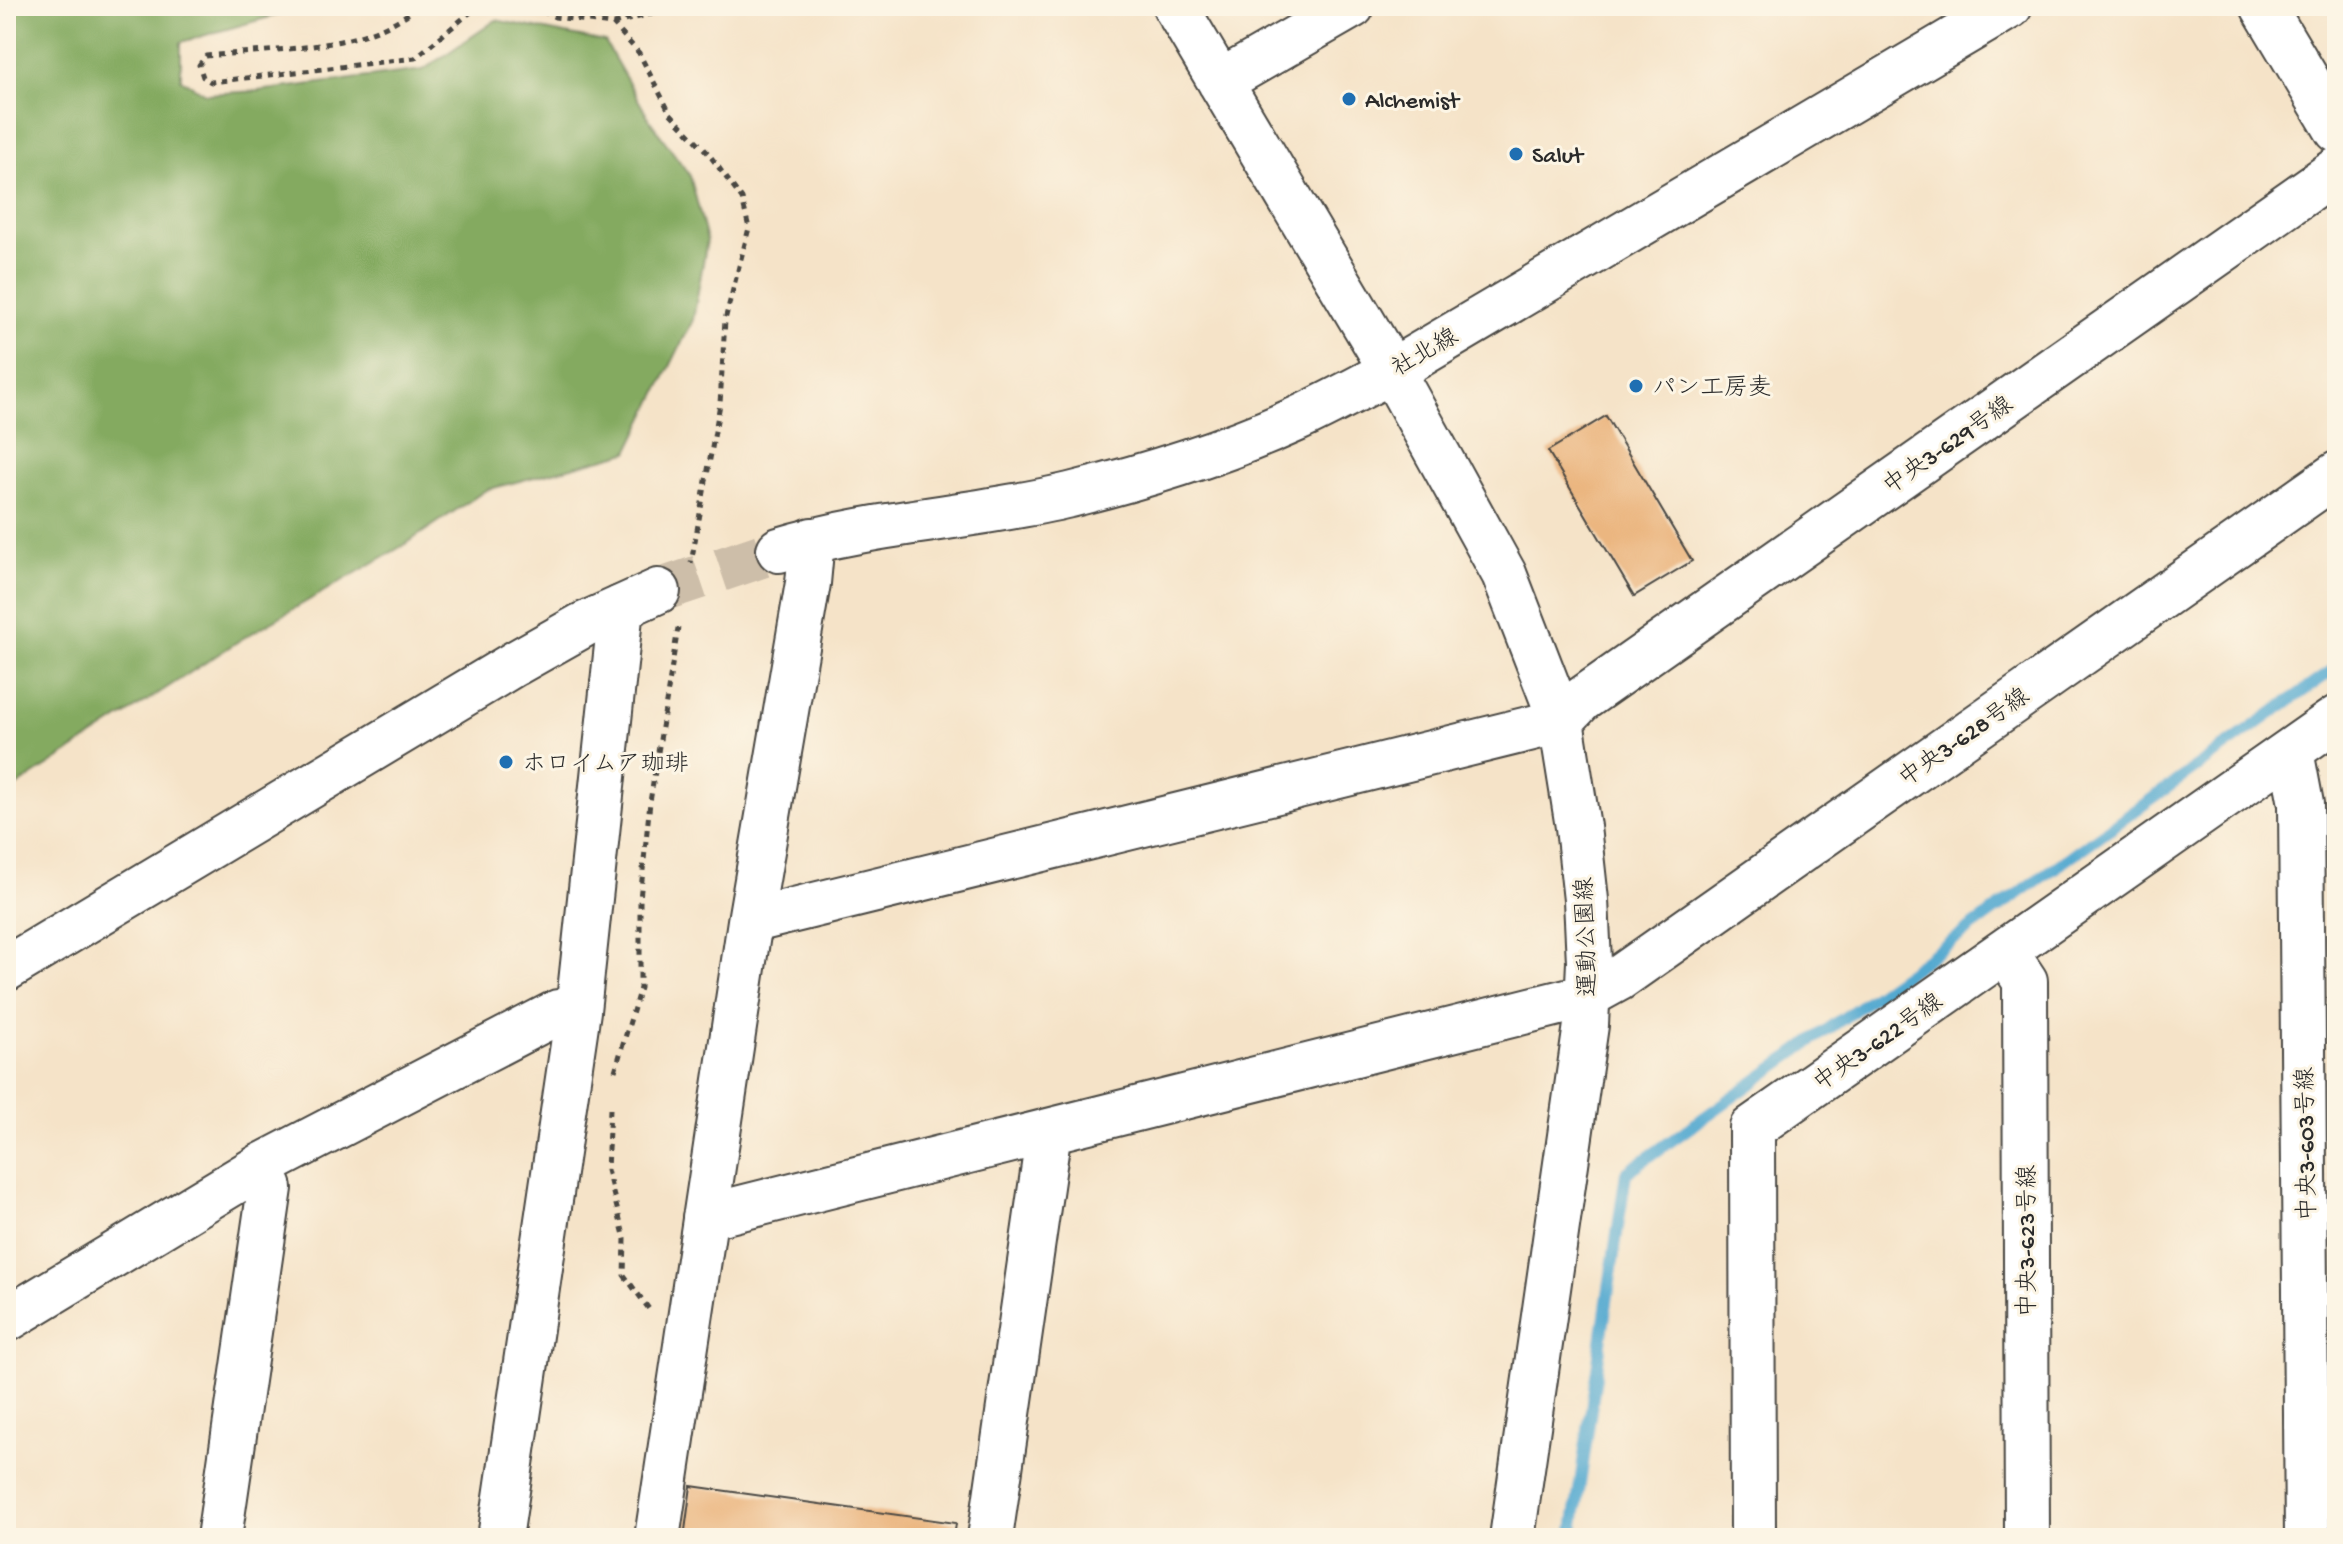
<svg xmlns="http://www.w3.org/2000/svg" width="2343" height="1544" font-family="'Gochi Hand','Klee One',sans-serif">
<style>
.green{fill:#a5c56e;stroke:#68784c;stroke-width:2}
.forest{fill:#84aa61;stroke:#586a46;stroke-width:2}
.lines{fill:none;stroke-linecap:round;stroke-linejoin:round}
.stream{stroke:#53a9d0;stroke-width:12}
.building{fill:#ebb680}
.secondary-tunnel{stroke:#cdbea9;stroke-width:44;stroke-dasharray:44 22;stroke-linecap:butt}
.street-casing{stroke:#494743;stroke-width:48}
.secondary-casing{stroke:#494743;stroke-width:48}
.path{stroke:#494743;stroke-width:5;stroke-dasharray:6 6;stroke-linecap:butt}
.street{stroke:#fff;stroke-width:44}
.secondary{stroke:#fff;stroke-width:44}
.poi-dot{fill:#1f6fb2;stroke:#fcf5e5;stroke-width:3}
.labels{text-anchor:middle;stroke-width:6;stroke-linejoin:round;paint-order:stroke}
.poi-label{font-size:24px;fill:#2b2b2b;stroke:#fcf5e5;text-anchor:start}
.street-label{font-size:24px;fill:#2b2b2b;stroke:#fcf5e5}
</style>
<rect width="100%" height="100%" fill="#fcf5e5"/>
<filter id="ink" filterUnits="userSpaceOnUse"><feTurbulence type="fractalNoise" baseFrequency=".0125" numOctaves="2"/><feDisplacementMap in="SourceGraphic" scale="16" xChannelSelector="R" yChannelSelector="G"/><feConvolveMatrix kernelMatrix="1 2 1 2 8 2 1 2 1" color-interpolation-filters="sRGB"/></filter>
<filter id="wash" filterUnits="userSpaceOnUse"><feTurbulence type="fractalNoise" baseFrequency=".006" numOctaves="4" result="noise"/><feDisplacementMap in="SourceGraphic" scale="32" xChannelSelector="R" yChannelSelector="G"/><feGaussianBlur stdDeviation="1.8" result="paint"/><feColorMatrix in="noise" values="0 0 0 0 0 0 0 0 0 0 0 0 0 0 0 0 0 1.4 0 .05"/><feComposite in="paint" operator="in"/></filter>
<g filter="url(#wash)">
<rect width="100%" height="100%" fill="#f5e3c8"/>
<path class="green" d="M2337 1375V1538H2333L2332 1380Z"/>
<path class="forest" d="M6 6H309L181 42V79L206 94 258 91 423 70 496 20 605 42 651 122 690 176 707 240 693 320 628 452 486 490 404 545 240 640 6 793Z"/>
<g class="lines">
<path class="stream" d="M1572 1538 1626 1173 2337 667"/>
</g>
<g id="blocks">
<path class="building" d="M1606 416 1692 561 1634 596 1548 451Z
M691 1486 956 1523 954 1538H684Z"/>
</g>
</g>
<g filter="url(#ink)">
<use href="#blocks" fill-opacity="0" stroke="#494743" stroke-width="2"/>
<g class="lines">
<path class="secondary-tunnel" d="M658 591 779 550"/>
<defs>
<path id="street" d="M1175 6 1392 371
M2263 6 2337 130
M1220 82 1352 6
M2291 751 2301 804 2307 1538
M750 921 1561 721 1581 700 2337 170
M2005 951 2025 981 2027 1538
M705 1217 1587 996 1618 979 2337 474
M6 1320 261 1166 558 1012 578 1011
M219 1538 270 1188 261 1166
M500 1538 578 1011 621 608
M657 1538 750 921 808 583 812 540
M990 1538 1049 1131
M1753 1538 1752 1128 2337 718"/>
<path id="secondary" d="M1392 371 1504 574 1561 721 1578 827 1586 900 1589 962 1586 1025 1512 1538
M779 550C874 521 974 518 1070 495 1146 476 1224 452 1295 420 1328 405 1360 387 1392 371L2010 6
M6 969 514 664 583 625 658 591"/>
</defs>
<use href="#street" class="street-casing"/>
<use href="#secondary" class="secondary-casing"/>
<path class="path" d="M418 6C366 51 272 49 206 56L199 65 203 77 211 82 415 58 478 6
M531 6 555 17 613 24 639 53 670 113 708 153 742 199 749 228 725 320 720 404 691 563
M613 24 681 6
M615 1071 640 988V899L650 802 678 628
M610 1109 607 1170 625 1239 624 1275 649 1309"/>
<use href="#street" class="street"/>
<use href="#secondary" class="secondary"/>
</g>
</g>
<g class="poi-dot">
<circle cx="1349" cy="99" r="8"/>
<circle cx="1516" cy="154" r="8"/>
<circle cx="1636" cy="386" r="8"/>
<circle cx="506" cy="762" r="8"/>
</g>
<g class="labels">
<g class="poi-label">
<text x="1365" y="107">Alchemist</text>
<text x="1532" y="162">Salut</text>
<text x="1652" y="394">パン工房麦</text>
<text x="522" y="770">ホロイムア珈琲</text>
</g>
<g class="street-label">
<text transform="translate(1424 351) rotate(-30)" y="8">社北線</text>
<text transform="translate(1947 444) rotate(-35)" y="8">中央3-629号線</text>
<text transform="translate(1963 736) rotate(-35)" y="8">中央3-628号線</text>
<text transform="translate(1585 937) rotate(-92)" y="8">運動公園線</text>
<text transform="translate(1877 1041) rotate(-35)" y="8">中央3-622号線</text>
<text transform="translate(2305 1144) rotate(-91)" y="8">中央3-603号線</text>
<text transform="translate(2026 1241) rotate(-90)" y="8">中央3-623号線</text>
</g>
</g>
<rect width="2343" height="1544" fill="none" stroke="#fcf5e5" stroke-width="32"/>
</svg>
